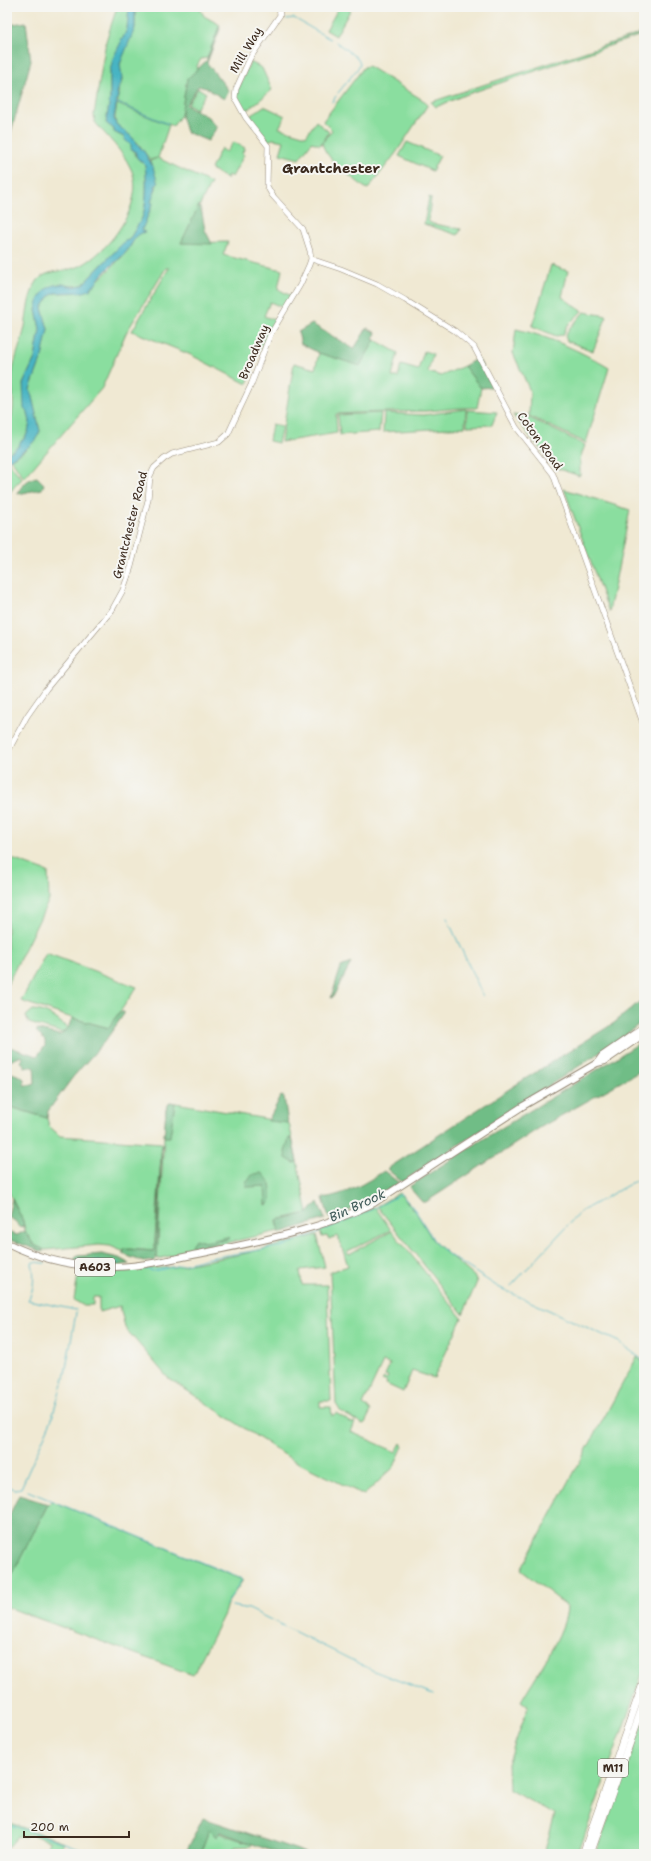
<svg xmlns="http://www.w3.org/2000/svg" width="651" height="1861" font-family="'Shantell Sans',sans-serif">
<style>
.green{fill:#8ade9f;stroke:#62845e}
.forest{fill:#6fbd86;stroke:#557452}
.water{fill:#47b4c3;stroke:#416f70}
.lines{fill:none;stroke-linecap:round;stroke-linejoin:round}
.stream{stroke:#47b4c3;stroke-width:1}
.minor-casing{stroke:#968a78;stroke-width:6}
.major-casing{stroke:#968a78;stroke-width:8}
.highway-casing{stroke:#968a78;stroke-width:8}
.minor{stroke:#fff;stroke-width:5}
.major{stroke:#fff;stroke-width:6}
.highway{stroke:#fff;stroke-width:7}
.labels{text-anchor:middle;stroke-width:4;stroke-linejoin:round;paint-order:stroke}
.shield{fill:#f6f6f2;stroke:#73675e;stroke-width:1}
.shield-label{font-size:11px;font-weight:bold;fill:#3b2a1e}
.street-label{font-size:12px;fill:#3b2a1e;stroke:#f6f6f2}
.water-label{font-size:13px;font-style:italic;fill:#3f5a58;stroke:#f6f6f2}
.quarter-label{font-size:14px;font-weight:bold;fill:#3b2a1e;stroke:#f6f6f2}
</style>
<rect width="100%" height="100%" fill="#f6f6f2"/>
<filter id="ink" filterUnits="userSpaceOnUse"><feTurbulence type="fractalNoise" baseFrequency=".025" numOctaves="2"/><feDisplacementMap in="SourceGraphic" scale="8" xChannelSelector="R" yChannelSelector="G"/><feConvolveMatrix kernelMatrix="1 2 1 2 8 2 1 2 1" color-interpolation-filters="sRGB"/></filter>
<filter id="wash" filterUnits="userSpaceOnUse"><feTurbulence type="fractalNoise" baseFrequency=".012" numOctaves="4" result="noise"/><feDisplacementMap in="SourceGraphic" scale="16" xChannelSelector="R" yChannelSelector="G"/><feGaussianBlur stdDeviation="0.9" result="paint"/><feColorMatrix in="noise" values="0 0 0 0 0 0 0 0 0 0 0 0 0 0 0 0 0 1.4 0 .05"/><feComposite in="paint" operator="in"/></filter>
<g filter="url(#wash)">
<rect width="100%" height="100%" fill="#f0e9d3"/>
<path class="green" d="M117 7H129L127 29 110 71V98L106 123 114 129V132L124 137 131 145 137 158 145 165C147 177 147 206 142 218 138 225 133 233 129 240L125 241 82 285C72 287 64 284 54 285L36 310 40 329 35 358 23 384 30 422 28 432 19 446 7 454C7 448 6 441 7 436 8 427 12 419 13 409 14 396 11 383 13 370 16 353 24 337 26 320 28 306 29 293 38 280 47 269 68 272 80 266 110 251 148 200 130 167 122 150 106 136 95 122L94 115 106 41Z
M135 7H199L204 16 220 25 207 58 201 59 197 66 198 70 187 79 181 115 173 126 118 103V93L122 81 120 65 128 40 135 28Z
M339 7H352L336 36 326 30Z
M644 30V34L462 96 436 107 431 102 639 34Z
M250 62 262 68 272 90 245 112 240 105 236 94Z
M368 66 426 102 427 106 396 153 368 189 364 187C351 176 326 160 322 143L332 130 323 121 364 67Z
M198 88 206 93 196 109 188 104Z
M117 104 169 125 158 158 211 183 181 243 228 242 223 255 282 270 278 289 291 296 284 308 270 302 264 316 275 320 261 345 247 384 191 355 132 331 169 268H166L126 333 102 388 24 478 11 459C22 454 36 442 40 431L30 389 42 357 48 329 42 308 49 297 54 293C60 293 80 293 85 291 91 288 124 256 129 249 133 242 135 234 144 232L141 230 153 204 151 202C151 197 155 194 156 189 158 178 153 171 150 161L157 158 150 160 138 143 116 124 115 117Z
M264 106 285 116 279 128 306 136 316 121 329 132 320 145 312 142 299 159 280 154 284 141 273 139 268 141 263 133 251 122V115Z
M234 142 245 148 242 153 244 155 232 177 228 175 227 179 211 169 221 148 226 152Z
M407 142 440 156 432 171 399 156Z
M429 197 431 198 428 221 433 224 461 229 458 235 424 224Z
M551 265 568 271 562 297 582 311 567 326 563 335 556 336 532 326Z
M584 312 607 316 593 351 567 341 565 336 571 327Z
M516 329C548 336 581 351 609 368L586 443 529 416 530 391 513 353Z
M375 340 398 353 392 377H398L401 365 418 370 424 351 433 354 428 372 441 376 464 366 481 388 477 408C459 407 444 410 427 411 397 412 367 412 336 414L337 433 281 442 294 363 315 369 319 353 360 365Z
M466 409 465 427 383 432 384 413 424 415Z
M467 410 497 412 492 425 467 426Z
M381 413 379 432 340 435 338 415Z
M513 415 528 417 585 445 580 459V476L556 468Z
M272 424 282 426 278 443 269 441Z
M8 461 22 479 14 487 7 496Z
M564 489 630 510 609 612Z
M7 857 48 872 49 900 7 985Z
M46 953 137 987 109 1028 72 1018 21 1001Z
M33 1010C48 1010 57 1020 68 1028L62 1033 29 1023 26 1016Z
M170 1102 289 1123 308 1213 277 1220 279 1231 157 1259 164 1137 166 1109Z
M7 1106 47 1118 49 1126 60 1136 162 1143 154 1251 130 1249 122 1251 110 1246 99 1245 45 1250 34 1245 26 1235 23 1221 7 1189Z
M399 1193 416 1212 434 1242 475 1277 477 1282 463 1314 377 1206Z
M375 1207 391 1230 346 1252 349 1254 392 1231 462 1318 434 1378 412 1371 403 1392 386 1384 387 1382 382 1380 384 1378 387 1379 388 1376 385 1375 390 1364 383 1362 363 1405 370 1409 371 1411 365 1423 363 1424 341 1412 336 1404 330 1272 348 1266 338 1236 329 1239 327 1236 322 1237 320 1231Z
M317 1235 325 1267 300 1270 302 1285H327L331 1401H320V1407H331L332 1416 336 1413 352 1423 355 1422 351 1432 396 1452 401 1443 403 1446 394 1467 364 1495 291 1459 168 1378 125 1328 120 1306 99 1312V1297H93V1305H82L74 1300 78 1275 86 1270 114 1271 144 1268 174 1267 247 1253Z
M637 1357 644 1363V1669L578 1854H544L555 1814 509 1790 508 1764 528 1706 521 1701C534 1678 567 1632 567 1606L521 1570Z
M52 1501 243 1580 227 1604 224 1614 193 1675 7 1607V1585L48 1504Z
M644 1719V1854H596Z
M7 1822 64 1842 61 1850 47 1846 49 1841 30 1834 29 1836 27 1835 25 1838 18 1836 7 1849Z
M209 1830 252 1844 251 1846 235 1847 231 1854H200Z"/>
<path class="forest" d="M26 22 31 61 7 146V25Z
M219 26 220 29 207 63 229 91 224 99 206 88 198 86 186 105 208 117 217 127 208 141 186 132 181 115 187 79 207 60Z
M199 205 202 213 205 230 212 244 181 243Z
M312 324 354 349 367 328 376 333 373 339 375 340 360 366 319 353 301 344 298 332Z
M478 358 492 387 481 388 464 366Z
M37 477 44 484 42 489 18 494C20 486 29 478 37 477Z
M351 963 333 997 331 998 341 967Z
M644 998V1020L622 1038 402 1182 387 1169 520 1082 614 1023Z
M119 1012H124V1014L105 1041 73 1077 48 1111 47 1118 7 1106V1078L12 1073 20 1076 24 1079V1085H33L35 1082 34 1066 25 1068 21 1061 23 1059 22 1056 7 1062V1046L37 1056 45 1046V1041L36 1031 38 1030 60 1035 68 1028 72 1018 109 1028Z
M644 1040V1069L541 1127 426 1202H422L409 1187C486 1135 567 1090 644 1040Z
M281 1096 284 1097 288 1123 268 1121Z
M170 1102 175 1103 170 1137H164L166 1109Z
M289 1138H292L297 1162 294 1163 286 1158 285 1152Z
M162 1143 157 1255 155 1261 144 1262 122 1254 125 1249 154 1251 155 1249Z
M384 1171 399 1183 359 1207 329 1218 323 1198C347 1194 364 1184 384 1171Z
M261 1173C271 1178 273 1193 270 1203L266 1205 265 1186 249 1187 246 1186V1181L249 1180 250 1177 254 1174Z
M12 1199 23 1221 24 1227 19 1226 15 1221 8 1217 7 1221Z
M318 1202 325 1219 280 1233 277 1220 308 1213Z
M7 1231 17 1235 25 1231 34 1245 43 1249V1252L7 1239Z
M227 1237 230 1238 229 1239 195 1248 191 1245 195 1239 205 1242Z
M102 1254 119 1258 130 1264 115 1266 77 1262 74 1260 77 1256Z
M19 1495 48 1504 7 1585V1520Z
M203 1818 298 1850 307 1854H280L220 1832 216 1837 209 1830 200 1854H185Z"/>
<path class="water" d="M129 7H135V28L120 64 122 79 117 93 118 95 114 118 116 124 131 136 145 153 153 167 158 184 155 186 156 188 151 202 153 203 142 230 145 232C135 234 133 243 128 249 120 261 101 271 96 284L92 286 90 290 84 292 54 293 49 297 42 308 48 329 42 357 30 389 40 431C35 446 18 453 7 462V454L19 446 20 442 24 439 28 432 30 422 28 413 24 409 23 384 35 358 40 329 36 310 39 298 46 289 54 285 63 284 73 287 82 285 125 241 129 240C133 233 138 225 142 218 147 206 147 177 145 165L137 158 135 151 131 150V145L125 140 124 137 114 132V129L106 123 110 98V71L113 58 121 42 120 39 123 38 127 29Z"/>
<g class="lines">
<path class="stream" d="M287 19 294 18 330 39
M336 42 357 58 360 63 358 68 338 93
M332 102 336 96
M117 103 168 124
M447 918 483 996
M77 1260 120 1263
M45 1263 33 1262 32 1264C35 1274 34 1291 28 1300L76 1310
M145 1269 153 1271 165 1269 209 1258 284 1246 361 1215 401 1194 415 1210 436 1244 449 1255 498 1287 619 1342 644 1361
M511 1286 580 1212 644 1176
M7 1486 15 1489 21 1488 51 1421 65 1374 76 1313
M28 1491 242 1579 226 1605
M232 1606 249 1609 374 1671 433 1694
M7 1824 88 1851
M93 1853 94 1854"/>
</g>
</g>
<g filter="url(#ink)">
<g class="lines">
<defs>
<path id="minor" d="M311 259 341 269 377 284 405 300 455 331 474 347 516 427 553 474 644 726
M7 753 27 716 46 689 112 610 123 590 131 567 148 500 150 476 154 468 164 459 172 454 219 442 228 434 251 385 270 335 300 285 309 265 311 259 310 251 303 229 272 195 267 186 268 146 246 118 235 98 236 89 250 58 280 15 279 7"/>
<path id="major" d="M597 1063 602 1056 644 1027
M7 1243C35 1257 66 1265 98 1267 135 1269 172 1259 208 1252 265 1240 322 1229 374 1203L523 1106 597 1063 605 1061 644 1034"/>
<path id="highway" d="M583 1854 644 1681
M590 1854 644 1703"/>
</defs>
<use href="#minor" class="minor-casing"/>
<use href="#major" class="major-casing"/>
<use href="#highway" class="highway-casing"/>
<use href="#minor" class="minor"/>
<use href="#major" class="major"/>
<use href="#highway" class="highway"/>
</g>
</g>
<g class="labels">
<g class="shield">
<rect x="75" y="1258" width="40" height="18" rx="3"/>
<rect x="598" y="1759" width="30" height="18" rx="3"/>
</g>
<g class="shield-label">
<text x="95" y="1271">A603</text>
<text x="613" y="1772">M11</text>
</g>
<g class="street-label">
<text transform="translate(246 50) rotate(-59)" y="4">Mill Way</text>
<text transform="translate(254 352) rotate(-67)" y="4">Broadway</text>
<text transform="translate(540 441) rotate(54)" y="4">Coton Road</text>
<text transform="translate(130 525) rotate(-76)" y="4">Grantchester Road</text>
</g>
<g class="water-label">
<text transform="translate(357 1205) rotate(-25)" y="5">Bin Brook</text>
</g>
<g class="quarter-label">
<text x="331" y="173">Grantchester</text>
</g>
</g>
<rect width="651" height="1861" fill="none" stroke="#f6f6f2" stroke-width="24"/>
<path d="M24 1831v6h105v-6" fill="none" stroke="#3b2a1e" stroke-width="2"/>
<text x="30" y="1831" font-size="12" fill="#3b2a1e" stroke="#f6f6f2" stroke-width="3" paint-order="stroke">200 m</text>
</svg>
